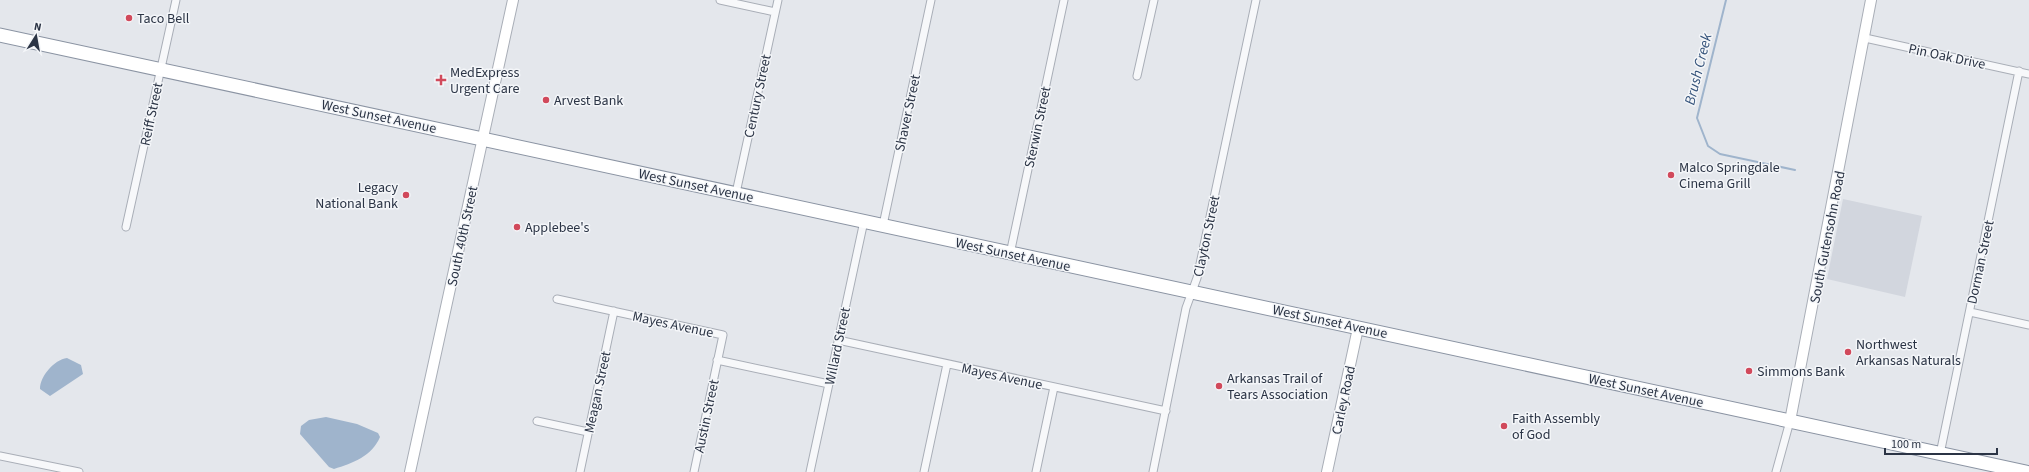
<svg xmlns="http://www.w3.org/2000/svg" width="2029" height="472" font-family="'Source Sans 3',sans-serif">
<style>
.built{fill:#d2d6de}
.water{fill:#9fb4cc}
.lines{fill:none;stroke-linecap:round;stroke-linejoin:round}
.stream{stroke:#9fb4cc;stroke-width:2}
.street-casing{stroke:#a9aeb7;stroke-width:9}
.secondary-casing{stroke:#a9aeb7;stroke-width:12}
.highway-casing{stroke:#8b94a3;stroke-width:15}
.street{stroke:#f7f8fa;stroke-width:7}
.secondary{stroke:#fff;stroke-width:10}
.highway{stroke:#fff;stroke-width:13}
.poi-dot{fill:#d1495b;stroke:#f4f6f9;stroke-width:1.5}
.labels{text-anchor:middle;stroke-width:3;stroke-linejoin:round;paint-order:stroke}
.poi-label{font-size:14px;fill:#2b3445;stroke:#f4f6f9;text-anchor:start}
.street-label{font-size:14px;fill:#2b3445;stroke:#f4f6f9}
.water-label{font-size:15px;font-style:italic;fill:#34527a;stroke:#f4f6f9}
</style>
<rect width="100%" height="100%" fill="#e4e7ec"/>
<path class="built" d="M1843 199 1922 216 1905 297 1827 279Z"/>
<path class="water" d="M67 358 81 365 83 374 50 396 40 389C40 376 54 360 67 358Z
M326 417 357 424 378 433 380 437C372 456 353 463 334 469L329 467 300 434 301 426 309 420Z"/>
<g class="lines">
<path class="stream" d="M1726 0 1697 118 1708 146 1720 154 1795 170"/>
<defs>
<path id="street" d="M720 0 775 12
M1865 38 2029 74
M1137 76 1154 0
M736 193 778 0
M883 225 931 0
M126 227 176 0
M1010 254 1064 0
M557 299 723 335 694 472
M1970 312 2029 325
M838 340 1166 411
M717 360 829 384
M537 421 588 432
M1940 454 2019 71
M0 456 79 472
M580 472 614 311
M810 472 864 221
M924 472 947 364
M1036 472 1054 387
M1153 472 1186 308 1197 278 1256 0
M1776 472 1790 421"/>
<path id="secondary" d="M1790 421 1871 0
M410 472 513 0
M1327 472 1358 328"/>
<path id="highway" d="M0 35 2026 472"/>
</defs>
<use href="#street" class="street-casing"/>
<use href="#secondary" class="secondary-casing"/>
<use href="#highway" class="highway-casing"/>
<use href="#street" class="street"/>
<use href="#secondary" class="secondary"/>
<use href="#highway" class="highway"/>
</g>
<g class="poi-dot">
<circle cx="129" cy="18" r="4"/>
<path d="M439 74h4v4h4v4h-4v4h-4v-4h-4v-4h4z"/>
<circle cx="546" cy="100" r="4"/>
<circle cx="1671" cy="175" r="4"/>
<circle cx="406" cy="195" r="4"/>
<circle cx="517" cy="227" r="4"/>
<circle cx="1848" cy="352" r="4"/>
<circle cx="1749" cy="371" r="4"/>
<circle cx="1219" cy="386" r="4"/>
<circle cx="1504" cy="426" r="4"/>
</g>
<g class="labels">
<g class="poi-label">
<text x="137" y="23">Taco Bell</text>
<text x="450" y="77">MedExpress<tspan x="450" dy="16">Urgent Care</tspan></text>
<text x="554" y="105">Arvest Bank</text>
<text x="1679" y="172">Malco Springdale<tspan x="1679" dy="16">Cinema Grill</tspan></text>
<text x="398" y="192" text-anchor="end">Legacy<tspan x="398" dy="16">National Bank</tspan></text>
<text x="525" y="232">Applebee's</text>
<text x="1856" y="349">Northwest<tspan x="1856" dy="16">Arkansas Naturals</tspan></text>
<text x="1757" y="376">Simmons Bank</text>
<text x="1227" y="383">Arkansas Trail of<tspan x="1227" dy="16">Tears Association</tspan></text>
<text x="1512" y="423">Faith Assembly<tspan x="1512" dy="16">of God</tspan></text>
</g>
<g class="street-label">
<text transform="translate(1947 56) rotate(12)" y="5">Pin Oak Drive</text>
<text transform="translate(757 96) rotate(-78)" y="5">Century Street</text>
<text transform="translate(907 113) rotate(-78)" y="5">Shaver Street</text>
<text transform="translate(151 114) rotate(-78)" y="5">Reiff Street</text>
<text transform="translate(379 116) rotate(12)" y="5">West Sunset Avenue</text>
<text transform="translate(1037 127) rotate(-78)" y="5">Sterwin Street</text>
<text transform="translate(696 185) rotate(12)" y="5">West Sunset Avenue</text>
<text transform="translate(462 236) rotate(-78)" y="5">South 40th Street</text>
<text transform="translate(1206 236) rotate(-78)" y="5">Clayton Street</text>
<text transform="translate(1827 237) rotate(-79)" y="5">South Gutensohn Road</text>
<text transform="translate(1013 254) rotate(12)" y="5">West Sunset Avenue</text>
<text transform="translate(1980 262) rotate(-78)" y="5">Dorman Street</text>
<text transform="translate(1330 321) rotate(12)" y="5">West Sunset Avenue</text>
<text transform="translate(673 324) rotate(12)" y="5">Mayes Avenue</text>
<text transform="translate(837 346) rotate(-78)" y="5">Willard Street</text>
<text transform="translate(1002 376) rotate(12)" y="5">Mayes Avenue</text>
<text transform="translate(1646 390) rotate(12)" y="5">West Sunset Avenue</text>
<text transform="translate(597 392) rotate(-78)" y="5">Meagan Street</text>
<text transform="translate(1343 400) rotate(-78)" y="5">Carley Road</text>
<text transform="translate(706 416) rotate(-78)" y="5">Austin Street</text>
</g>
<g class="water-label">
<text transform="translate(1698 69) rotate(-76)" y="5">Brush Creek</text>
</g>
</g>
<g transform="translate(36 36) rotate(11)" stroke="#f4f6f9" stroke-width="3" paint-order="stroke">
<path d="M0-3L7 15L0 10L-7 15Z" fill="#2b3445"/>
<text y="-6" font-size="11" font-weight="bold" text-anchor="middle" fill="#2b3445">N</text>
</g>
<path d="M1885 448v6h112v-6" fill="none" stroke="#2b3445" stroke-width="2"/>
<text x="1891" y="448" font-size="12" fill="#2b3445" stroke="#f4f6f9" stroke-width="3" paint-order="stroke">100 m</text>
</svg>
